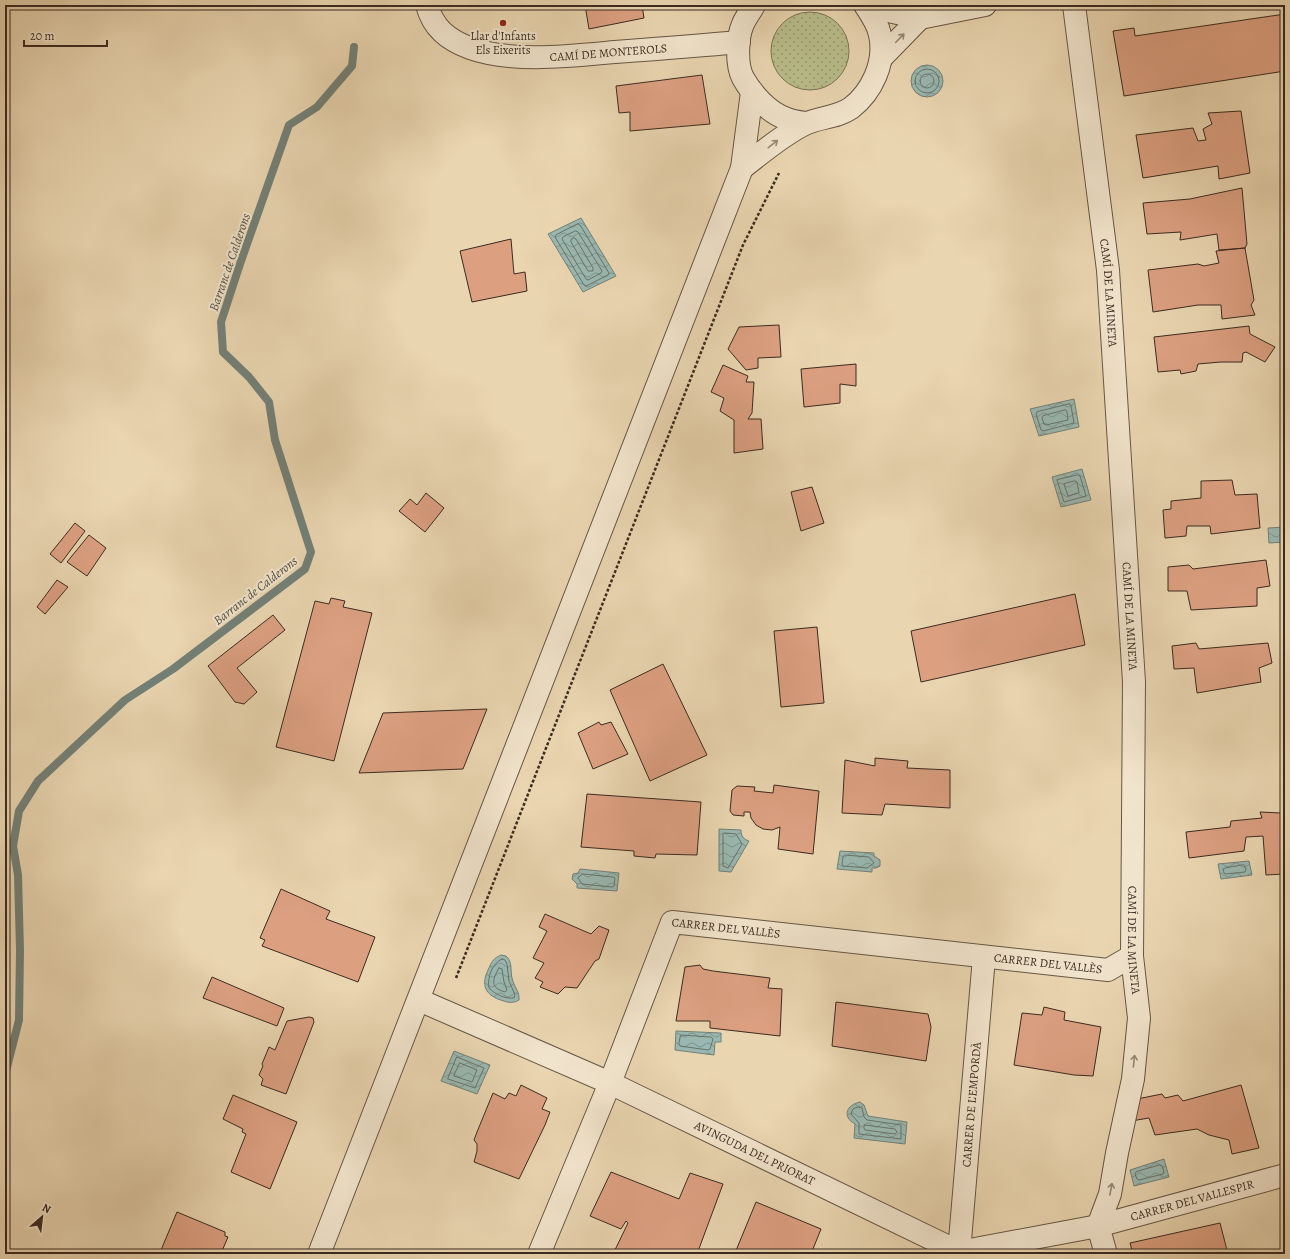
<svg xmlns="http://www.w3.org/2000/svg" width="1290" height="1259" font-family="Alegreya,serif">
<style>
.grass{fill:url(#grass-dots);stroke:#7a7456}
.water{fill:url(#water-waves);stroke:#738077}
.lines{fill:none;stroke-linecap:round;stroke-linejoin:round}
.shore{stroke:#6a7269;stroke-width:1}
.stream{stroke:#738077;stroke-width:8}
.building{fill:#dca081;stroke:#3b2b21}
.minor-casing{stroke:#665645;stroke-width:24}
.path{stroke:#3b2b21;stroke-width:2.5;stroke-dasharray:3 2;stroke-linecap:butt}
.minor{stroke:#f1e4cc;stroke-width:22}
.oneway{stroke:#968876}
.poi-dot{fill:#8f2418;stroke:#f1e4cc;stroke-width:1.5}
.labels{text-anchor:middle;stroke-width:4;stroke-linejoin:round;paint-order:stroke}
.poi-label{font-size:12px;fill:#3b2b21;stroke:#f1e4cc}
.street-label{font-size:12px;fill:#3b2b21;stroke:#f1e4cc}
.water-label{font-size:13px;font-style:italic;fill:#524e45;stroke:#f1e4cc}
</style>
<defs>
<pattern id="grass-dots" width="8" height="8" patternUnits="userSpaceOnUse"><rect width="8" height="8" fill="#b8bd8a"/><path d="M2 2h.1M6 6h.1" fill="none" stroke="#979a70" stroke-width="1.8" stroke-linecap="round"/></pattern>
<pattern id="water-waves" width="16" height="10" patternUnits="userSpaceOnUse"><rect width="16" height="10" fill="#99b8b1"/><path d="M0 5q4-4 8 0t8 0" fill="none" stroke="#7e9690"/></pattern>
</defs>
<rect width="100%" height="100%" fill="#e9d5b0"/>
<filter id="stains"><feTurbulence type="fractalNoise" baseFrequency=".005" numOctaves="4"/><feColorMatrix values="0 0 0 0 .2 0 0 0 0 .09 0 0 0 0 .02 0 0 0 .5 -.17"/></filter>
<radialGradient id="worn" r=".72"><stop offset=".6" stop-color="#630" stop-opacity="0"/><stop offset="1" stop-color="#630" stop-opacity=".3"/></radialGradient>
<path class="grass" d="M771 51a39 39 0 1 1 78 0a39 39 0 1 1-78 0Z"/>
<path class="water" d="M911 81a16 16 0 1 1 32 0a16 16 0 1 1-32 0Z
M581 218 616 276 583 292 548 234Z
M1074 399 1079 427 1039 436 1030 409Z
M1082 469 1091 500 1061 507 1052 477Z
M1285 527V542L1269 543 1268 528Z
M719 829 741 830C741 836 743 839 749 841L731 872 719 871Z
M840 851 874 853V856L880 860V866L876 868H872V872L837 869Z
M1249 861 1252 875 1221 879 1218 864Z
M580 869 619 873 617 891 577 888V884L572 879 573 874 578 873Z
M501 955 506 956C513 962 510 970 512 978 514 987 520 992 519 1000 514 1003 509 1003 504 1001 485 996 480 985 489 968 492 961 494 958 501 955Z
M676 1031 721 1033V1042H715L714 1055 675 1050Z
M454 1051 490 1065 477 1094 441 1081Z
M860 1102 864 1105 868 1116 907 1122 905 1144 854 1138 855 1124C842 1117 846 1105 860 1102Z
M1164 1159 1169 1177 1134 1186 1130 1170Z"/>
<g class="lines">
<path class="shore" d="M915 81a12 12 0 1 1 24 0a12 12 0 1 1-24 0Z
M920 81a7 7 0 1 1 14 0a7 7 0 1 1-14 0Z
M578 224 580 225 609 273 608 275 586 286 584 285 555 237 556 235Z
M576 231 578 232 602 271 601 273 588 280 586 279 562 239 563 237Z
M574 238 576 239 593 268V271H588L571 242V240Z
M1070 404 1071 406 1074 423 1043 431 1041 430 1036 414 1037 412Z
M1066 410 1067 412 1068 420 1046 425 1044 424 1042 418 1043 416Z
M1078 475 1080 476 1086 496 1064 502 1057 480Z
M1075 481 1077 482 1079 493 1068 496 1064 484Z
M725 833 736 834 742 844 728 868 723 866V835Z
M845 855 869 857 874 863 867 868 843 866 842 864 843 857Z
M1244 865 1246 869 1245 872 1226 874 1224 873 1223 869 1225 868Z
M583 874 613 877 615 878 614 886 612 887 582 884 578 878Z
M502 959 505 960 507 964 509 981 515 995 514 998C505 999 496 995 489 988 487 978 492 963 502 959Z
M499 968 502 969 504 982 507 990 505 992C490 988 492 980 499 968Z
M681 1035 711 1037 713 1039 710 1049 708 1050 680 1046 679 1044Z
M457 1057 484 1068 475 1088 448 1079Z
M460 1063 477 1070 472 1082 454 1076Z
M859 1107 862 1108 864 1117 867 1120 901 1125V1139L859 1134V1123L851 1114 853 1109Z
M865 1125 895 1129 897 1132 895 1134 865 1130 864 1128Z
M1160 1165 1162 1166 1164 1172 1163 1174 1139 1180 1137 1179 1135 1174 1136 1172Z"/>
<path class="stream" d="M5 1075 19 1020 20 950 18 875 13 846 19 811 38 781 125 700 173 669 305 569 311 552 275 440 269 402 249 377 223 352 221 322 241 261 289 125 317 107 352 66 354 47"/>
</g>
<path class="building" d="M585 5H642L644 18 589 29Z
M1285 14V71L1124 96 1113 31 1134 28 1135 36Z
M702 75 710 124 630 131V112L619 113 616 86Z
M1241 111 1250 173 1219 179 1218 166 1143 178 1136 135 1193 128 1198 141 1206 140 1203 129 1212 124 1208 113Z
M1242 188 1247 244 1245 248 1219 250 1217 234 1180 240 1181 232 1147 234 1143 203 1190 199Z
M511 239 514 274 525 272 527 291 472 302 460 251Z
M1245 248 1254 300 1251 305 1255 315 1222 319 1221 305H1198L1153 312 1148 270 1198 264 1204 266 1219 263 1216 251Z
M779 325 781 357 758 358V368L746 370 728 349 739 327Z
M1249 326 1250 334 1275 347 1265 362 1246 352 1243 353 1242 362H1221L1198 364 1196 371 1181 374 1180 370 1158 372 1154 337Z
M856 364V386L840 384V403L804 407 801 369Z
M723 365 748 376 746 382H754L752 413 748 419H761L763 449 734 453V420L720 411 724 398 711 392Z
M1232 480 1235 495 1257 494 1260 528 1211 534 1210 526H1187L1186 536 1165 538 1163 510 1171 509V501L1201 498V481Z
M812 487 824 523 801 531 791 492Z
M426 493 444 508 425 532 399 511 410 499 417 505Z
M75 523 85 531 61 563 50 554Z
M89 535 106 548 87 576 67 562Z
M1266 560 1270 586 1257 588V606L1191 610 1187 591H1168V567L1189 565 1193 569Z
M57 580 68 587 45 614 37 607Z
M1075 594 1085 645 921 682 911 631Z
M331 598 345 601 343 607 372 613 334 761 276 747 315 601 329 604Z
M273 615 285 630 237 668 257 692 244 704 235 702 208 666Z
M817 627 824 703 781 707 774 631Z
M1196 643 1199 649 1268 643 1272 663 1259 668 1261 682 1197 693 1194 668 1174 669 1172 646Z
M663 664 707 755 650 781 610 690Z
M487 709 463 769 359 773 383 713Z
M599 722 601 725 611 722 628 754 593 769 578 733Z
M875 758 908 761 907 768 950 770V808L885 804 882 815 842 813 845 760 875 766Z
M774 785 819 791 813 854 778 849 780 827 772 830 763 829 756 825 751 818 750 812H744V816L733 815 730 811 732 790 737 786 755 787 754 791 773 793Z
M587 794 701 802 697 855 656 854 655 858 634 856V851L581 847Z
M1260 812 1281 813 1285 848V859L1283 861 1284 874 1266 875 1263 836 1246 837 1244 851 1189 858 1186 832 1230 827 1231 821 1262 818Z
M281 889 330 911 326 919 375 937 358 982 262 946 265 940 260 938Z
M545 914 591 934 599 926 609 930 599 959 595 961 577 988 565 987 558 994 540 987 543 982 535 978 544 963 533 958 547 931 539 927Z
M700 965 703 969 713 971 770 978 768 988 782 989 780 1036 710 1028V1021H676L685 967Z
M212 977 284 1008 277 1026 203 998Z
M836 1002 928 1014 931 1027 926 1061 832 1046Z
M1044 1007 1065 1012 1064 1020 1101 1027 1093 1076 1074 1075 1014 1065 1022 1013 1042 1015Z
M309 1017 313 1018 314 1022 286 1094 261 1085 263 1079 259 1075 263 1066 262 1064 269 1047 275 1050 287 1021Z
M521 1085 547 1098 542 1109 550 1112 545 1125 519 1179 474 1162 477 1151V1144L474 1140 477 1132 493 1093 505 1099 509 1093 516 1096Z
M1241 1085 1259 1148 1232 1154 1229 1140 1209 1135 1197 1129 1155 1135 1149 1118 1131 1121 1132 1100 1162 1094 1165 1098 1178 1095 1183 1101Z
M233 1095 297 1122 270 1189 231 1172 246 1134 242 1132 243 1129 223 1119Z
M611 1172 679 1199 690 1173 723 1184 697 1254H619L614 1252 628 1223 626 1221 621 1229 590 1216Z
M756 1202 821 1229 811 1254 735 1253Z
M177 1212 225 1232V1236L228 1237 222 1251 229 1254H169L161 1250Z
M1220 1223 1228 1254H1133L1130 1243Z"/>
<g class="lines">
<defs>
<g id="minor">
<path id="s1" d="M427 5C433 28 448 40 470 48 511 63 571 56 615 52 656 49 697 46 739 42"/>
<path d="M754 5C751 11 746 17 743 24 737 37 736 65 743 78 752 94 768 112 785 118 791 121 799 122 806 123"/>
<path d="M872 5 884 10 920 18 985 5"/>
<path id="s2" d="M1074 5 1108 270 1134 682 1132 956 1139 1018 1133 1079 1117 1153 1110 1194 1098 1226"/>
<path d="M881 58 920 18"/>
<path d="M742 168C762 153 782 135 805 124 819 117 837 118 851 108 872 92 886 62 880 35 878 24 871 14 865 5"/>
<path id="s3" d="M419 1000 610 1083 959 1252 1098 1226 1285 1175"/>
<path d="M1098 1226 1106 1254"/>
<path id="s4" d="M959 1252 984 957"/>
<path d="M319 1254 742 168 752 92"/>
<path id="s5" d="M539 1254 610 1083 672 922 1108 970 1132 956"/>
</g>
</defs>
<use href="#minor" class="minor-casing"/>
<path class="path" d="M456 978 743 245 779 173"/>
<use href="#minor" class="minor"/>
</g>
<defs><path id="oneway-shaft" d="M-6 0H5M1.5-3L5.5 0L1.5 3" fill="none" stroke-width="1.6" stroke-linecap="round" stroke-linejoin="round"/></defs>
<g class="oneway">
<use href="#oneway-shaft" transform="translate(900 38) rotate(-46)"/>
<use href="#oneway-shaft" transform="translate(773 144) rotate(-38)"/>
<use href="#oneway-shaft" transform="translate(1134 1061) rotate(-84)"/>
<use href="#oneway-shaft" transform="translate(1111 1189) rotate(-79)"/>
</g>
<circle class="poi-dot" cx="503" cy="23" r="4"/>
<g class="labels">
<g class="poi-label">
<text x="503" y="40">Llar d'Infants<tspan x="503" dy="14">Els Eixerits</tspan></text>
</g>
<g class="street-label">
<text dy="4" stroke="none"><textPath href="#s1" startOffset="203">CAMÍ DE MONTEROLS</textPath></text>
<text dy="4" stroke="none"><textPath href="#s2" startOffset="290">CAMÍ DE LA MINETA</textPath></text>
<text dy="4" stroke="none"><textPath href="#s2" startOffset="614">CAMÍ DE LA MINETA</textPath></text>
<text dy="4" stroke="none"><textPath href="#s5" startOffset="412">CARRER DEL VALLÈS</textPath></text>
<text dy="4" stroke="none"><textPath href="#s2" startOffset="938">CAMÍ DE LA MINETA</textPath></text>
<text dy="4" stroke="none"><textPath href="#s5" startOffset="736">CARRER DEL VALLÈS</textPath></text>
<text dy="4" stroke="none"><textPath href="#s4" startOffset="148">CARRER DE L'EMPORDÀ</textPath></text>
<text dy="4" stroke="none"><textPath href="#s3" startOffset="369">AVINGUDA DEL PRIORAT</textPath></text>
<text dy="4" stroke="none"><textPath href="#s3" startOffset="835">CARRER DEL VALLESPIR</textPath></text>
</g>
<g class="water-label">
<text transform="translate(229 262) rotate(-71)" y="5">Barranc de Calderons</text>
<text transform="translate(255 590) rotate(-38)" y="5">Barranc de Calderons</text>
</g>
</g>
<rect width="1290" height="1259" fill="none" stroke="#e9d5b0" stroke-width="20"/>
<rect x="6" y="6" width="1278" height="1247" fill="none" stroke="#3b2b21" stroke-width="2"/>
<rect x="10" y="10" width="1270" height="1239" fill="none" stroke="#3b2b21"/>
<g transform="translate(42 1217) rotate(28)" stroke="#f1e4cc" stroke-width="3" paint-order="stroke">
<path d="M0-3L7 15L0 10L-7 15Z" fill="#3b2b21"/>
<text y="-6" font-size="11" font-weight="bold" text-anchor="middle" fill="#3b2b21">N</text>
</g>
<path d="M24 40v6h83v-6" fill="none" stroke="#3b2b21" stroke-width="2"/>
<text x="30" y="40" font-size="12" fill="#3b2b21" stroke="#f1e4cc" stroke-width="3" paint-order="stroke">20 m</text>
<rect width="100%" height="100%" filter="url(#stains)"/>
<rect width="100%" height="100%" fill="url(#worn)"/>
</svg>
